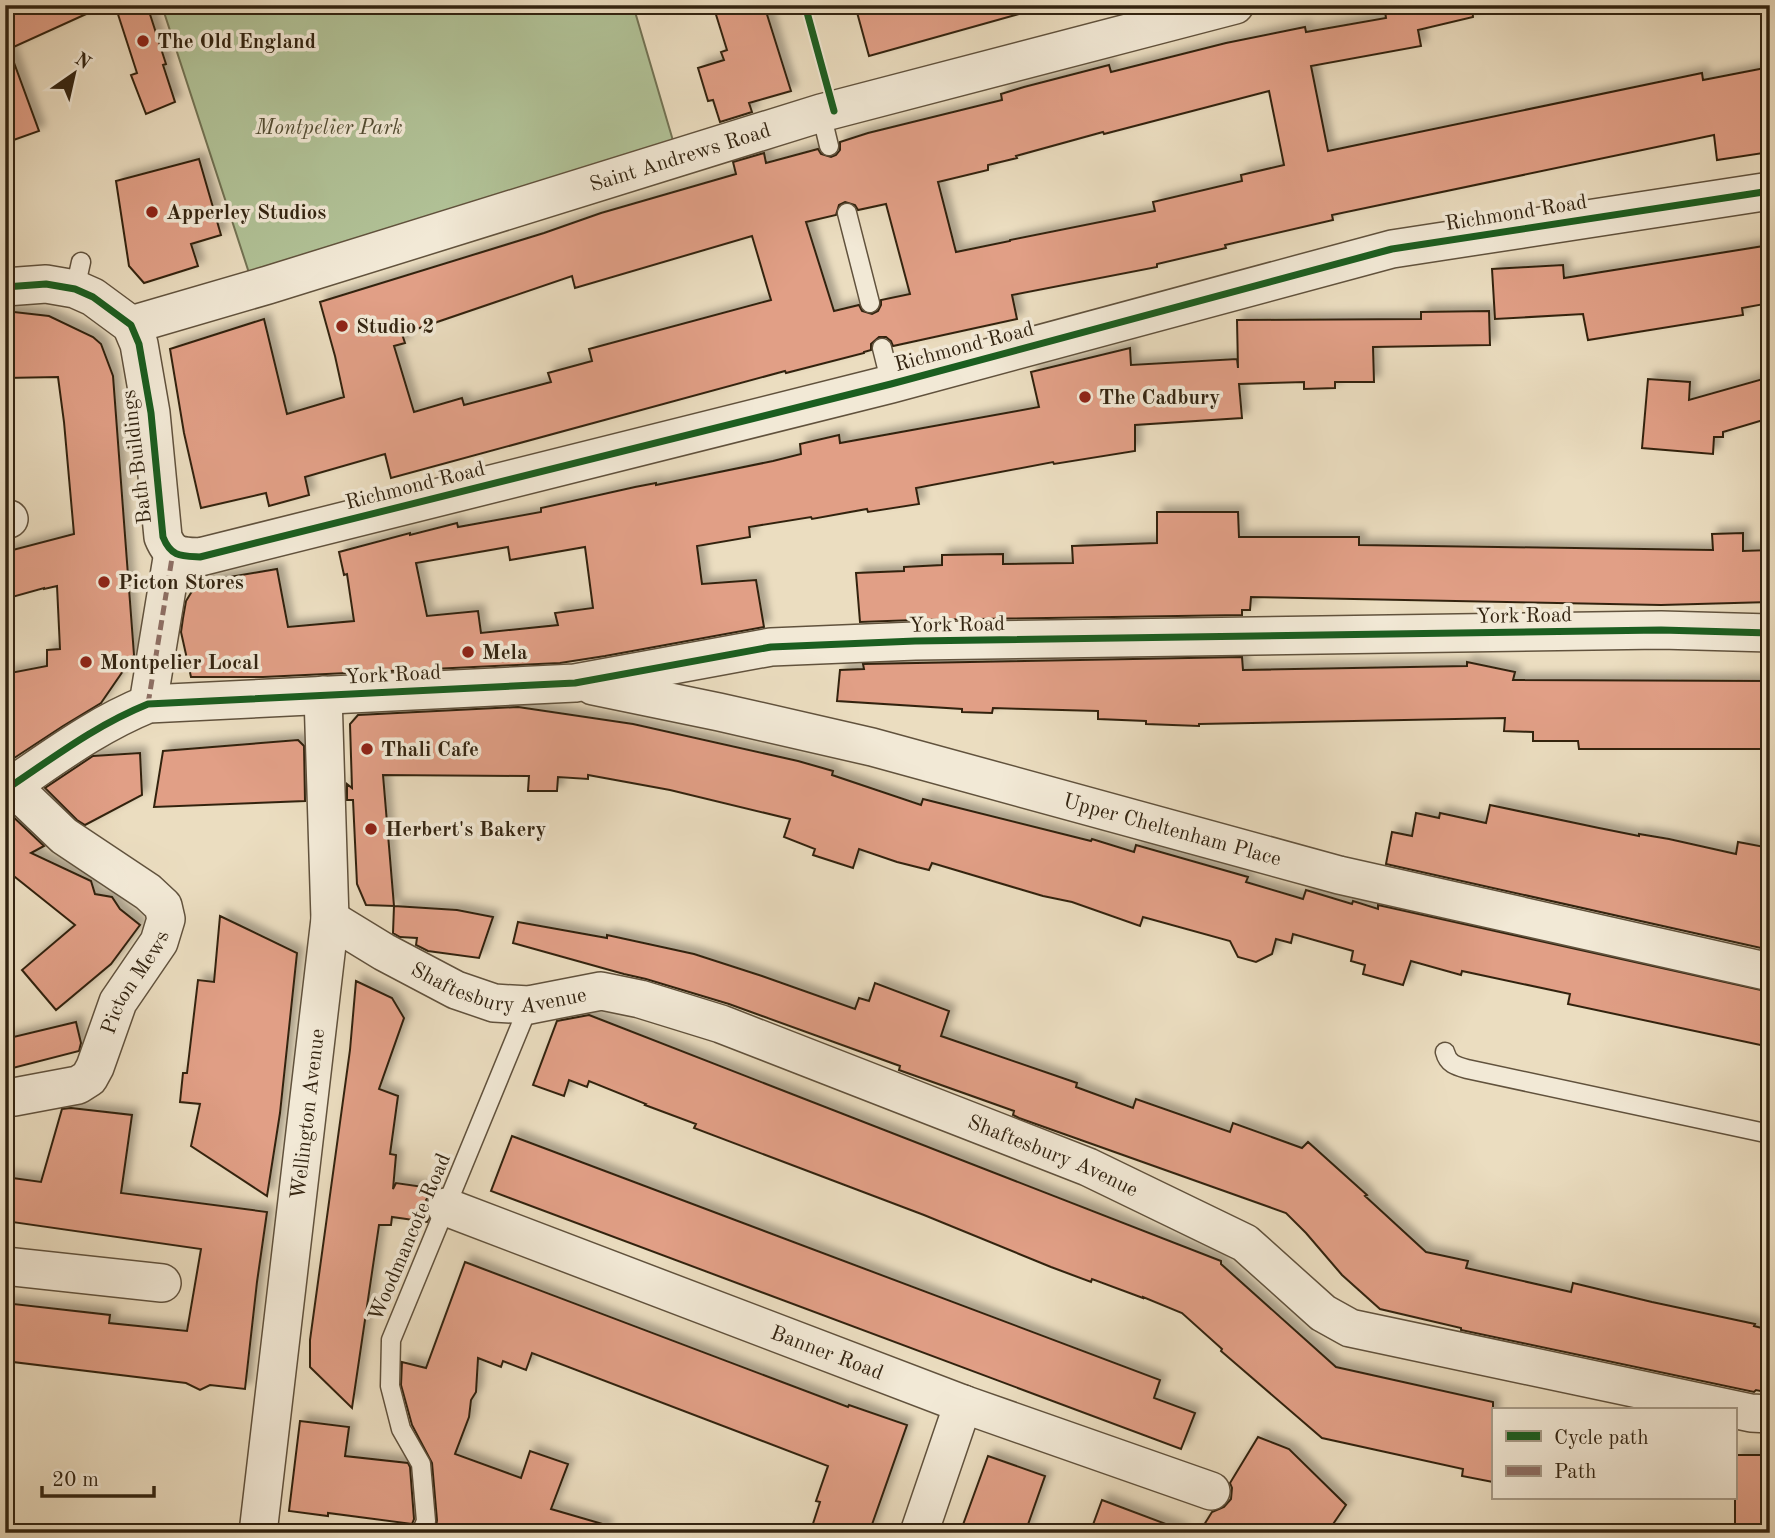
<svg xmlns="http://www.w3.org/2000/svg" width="1775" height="1538" font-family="'Old Standard TT',serif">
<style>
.green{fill:#b1c297;stroke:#727354;stroke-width:2}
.building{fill:#e19f86;stroke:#332411;stroke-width:2;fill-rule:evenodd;filter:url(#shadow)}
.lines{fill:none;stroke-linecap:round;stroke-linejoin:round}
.lane-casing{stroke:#61523d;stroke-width:21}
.street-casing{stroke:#61523d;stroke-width:40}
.lane{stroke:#f2e9d6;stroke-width:18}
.street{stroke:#f2e9d6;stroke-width:37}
.quiet{stroke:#8d6e63;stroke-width:5;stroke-dasharray:10 5;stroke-linecap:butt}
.cycleway-casing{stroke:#f2e9d6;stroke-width:11}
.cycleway{stroke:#1b5e20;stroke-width:7}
.poi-dot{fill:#8f2418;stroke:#f2e9d6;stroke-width:2.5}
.labels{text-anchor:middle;stroke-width:7;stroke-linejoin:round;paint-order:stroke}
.poi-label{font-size:21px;font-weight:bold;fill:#332411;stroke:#f2e9d6;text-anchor:start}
.park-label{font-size:21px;font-style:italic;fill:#524c32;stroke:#f2e9d6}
.street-label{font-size:21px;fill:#332411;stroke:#f2e9d6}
</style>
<defs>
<filter id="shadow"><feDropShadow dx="6" dy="-6" stdDeviation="3.5" flood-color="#0004"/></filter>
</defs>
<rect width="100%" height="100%" fill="#ebddc0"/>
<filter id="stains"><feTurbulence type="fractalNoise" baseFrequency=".00286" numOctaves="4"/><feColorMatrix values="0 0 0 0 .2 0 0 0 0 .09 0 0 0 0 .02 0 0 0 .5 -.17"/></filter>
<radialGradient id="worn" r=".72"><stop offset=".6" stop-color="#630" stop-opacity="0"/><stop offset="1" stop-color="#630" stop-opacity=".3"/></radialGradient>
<path class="green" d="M163 5H633L674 144 251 279 162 6Z"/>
<path class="building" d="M5 5H106L9 49 39 131 5 143Z
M115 5H147L166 64 163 65 175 102 146 114 131 75 137 73Z
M713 5H764L791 91 749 103 752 112 720 122 713 100 708 101 698 68 724 60 721 52 727 50Z
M855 5H1018L1019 14 869 56Z
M1384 5H1472L1473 17 1418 30 1421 46 1311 66 1328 151 1702 73 1703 80 1770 67V152L1717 160 1714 135 1332 215 1333 220 1225 245 1226 248 1157 264V267L1012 295 1017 319 893 346 891 341 886 337H879L871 344V350L864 352V353L786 373 785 371 391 478 385 454 305 477 309 495 269 506 266 493 201 508 184 433 170 349 264 319 287 414 344 397 335 356 320 302 544 233 601 213 736 174 733 162 764 153 766 163 818 149 821 154 831 157 836 155 840 150V142L868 133 1002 100 1001 94 1024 87 1109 65 1111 72 1226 43 1305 27 1306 32 1386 18ZM1269 91 1284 165 1241 175 1242 181 1153 202 1155 211 1010 240V241L956 252 938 182 988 170V165L1017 158 1016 156 1103 132 1104 134ZM845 202 855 205 858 210 886 204 910 294 881 300V305L878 311 872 314 862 311 859 305 834 311 806 222 836 215 839 205ZM752 236 771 300 589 349 592 361 548 373 551 382 464 405 462 398 414 412 394 346 405 343 402 334 572 276 575 288Z
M199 159 221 235 191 244 198 266 144 283 129 266 116 181Z
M1770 245V303L1742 308 1743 315 1588 340 1583 314 1495 319 1492 269 1563 265 1564 278Z
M5 311 49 316 93 337 101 344 113 376 134 655 101 703 63 726 5 764V674L47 666V650L60 649 57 586 44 589V588L5 599V552L74 534 64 422 58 377 5 378Z
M1489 311 1490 345 1373 347 1374 382H1335V388L1304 389V382L1239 384 1242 418 1135 425V451L1054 464 1053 462 916 488 919 504 868 512 867 509 812 519 811 517 749 527 750 537 697 546 702 584 756 580 764 627 605 656 560 663 263 677H191L181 632 183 618 186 601 194 588 206 581 277 569 288 627 354 621 347 574 344 575 339 552 410 533V535L457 523 458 527 541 512V508L635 487 656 483V485L773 461 801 454 800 444 839 435 840 443 1039 407 1031 372 1130 348 1131 365 1237 359 1238 368 1237 320 1421 319V312ZM508 547 510 560 585 547 593 608 555 613 558 625 481 633 478 611 427 616 416 563Z
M1770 377V418L1723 432V437H1714L1713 454 1642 448 1648 379 1690 382 1689 400Z
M1157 512H1238L1239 537H1359V545L1713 550 1712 534 1743 533V551L1770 550V602L1661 605 1251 597 1250 610H1242V615L915 620 860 622 856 573 904 571V567L942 565V555L1003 554V564L1073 563 1072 546 1157 543Z
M1242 657 1243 670 1467 666V662L1515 672 1513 680 1770 681V749H1579L1578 741H1533V732L1504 731 1505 718 1199 724V726L1146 724V721L1098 719V711L993 708 992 713 962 712V709L837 701 840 670 864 669 863 664Z
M518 707 633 724 798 761 833 771 832 775 921 805 923 799 1091 841 1092 839 1134 852 1136 845 1248 877 1246 882 1303 899 1306 890 1352 904 1353 901 1378 909V905L1770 992V1047L1568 1004 1570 994 1462 971 1461 975 1411 961 1403 985 1363 974 1365 965 1351 961 1353 951 1293 934 1291 943 1276 939 1272 954 1256 962 1238 957 1230 941 1143 917 1140 926 1072 902 1043 896 932 863 929 870 897 862 859 849 853 868 813 855 815 849 784 837 790 819 670 790 588 775V779L558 777 557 791H528L529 776 383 775 394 906 366 905 357 884 353 800H347V784L352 788 350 724 358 715Z
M298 740 304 746 305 801 154 807 163 751Z
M140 753 142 795 85 825 77 820 45 788 93 756Z
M1490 805 1599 828 1639 836V834L1669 839 1736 854 1738 842 1770 848V950L1386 864 1392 832 1412 836 1416 813 1439 818 1440 813 1486 823Z
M5 811H7L44 846 31 853 91 881 95 894 112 897 120 909 140 925 111 964 56 1010 22 970 75 925 5 869Z
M394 906 457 910 493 917 479 958 428 951 416 945 417 938 400 937 393 933Z
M220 916 297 953 280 1113 267 1196 191 1146 200 1104 180 1102 183 1073H187L198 980 214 982Z
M518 922 607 938V935L694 954 762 976 855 1009 859 998 869 1001 875 983 949 1011 941 1036 1077 1083 1076 1087 1133 1108 1136 1099 1230 1132 1233 1123 1302 1148 1308 1142 1367 1195 1365 1196 1426 1252 1468 1261 1466 1268 1571 1292 1573 1283 1652 1302 1755 1324 1754 1326 1770 1330V1393L1756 1390 1754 1392 1461 1330V1328L1380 1309 1342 1275 1306 1233 1286 1213 1019 1118 1013 1115 1014 1111 899 1070 900 1066 729 1004 646 979 624 974 513 943Z
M356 981 392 998 404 1018 379 1089 398 1096 390 1154 396 1155 393 1189 396 1183 437 1189 432 1191 426 1200 425 1210 429 1218 427 1222 392 1217 391 1225H379L352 1408 310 1367V1340L350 1050Z
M589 1015 1221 1261V1264L1336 1367 1493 1402V1482L1462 1476 1463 1469 1322 1438 1221 1351 1222 1349 1182 1313 1143 1297V1298L1092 1279 1091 1282 1051 1267 924 1215 694 1128 696 1124 645 1105 646 1104 589 1081 587 1087 569 1080 564 1096 533 1085 557 1021Z
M76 1022 81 1043 79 1051 5 1070V1039Z
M71 1108 132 1115 121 1193 267 1212 257 1282 245 1389 210 1385 200 1390 186 1383 5 1361V1303L110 1315 109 1323 187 1331 201 1249 5 1221V1177L41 1182 62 1109Z
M512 1136 1160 1380 1154 1398 1195 1413 1181 1449 491 1191Z
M465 1262 848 1407 849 1405 907 1425 869 1533H810L820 1502 816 1501 828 1466 532 1353 526 1370 503 1361 501 1367 478 1358 476 1392 471 1400 469 1417 455 1454 521 1478 530 1451 568 1464 551 1509 606 1525 605 1533H450L451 1530 436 1527 437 1520 432 1463 412 1425 401 1385 402 1362 426 1368Z
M300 1421 349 1427 345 1456 408 1463 410 1467 414 1519 412 1524 328 1513V1516L289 1511Z
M1258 1437 1289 1449 1346 1505 1327 1533H1199L1212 1512 1224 1507 1231 1499 1232 1488 1230 1483Z
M1735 1455H1770V1525H1735Z
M988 1456 1045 1476 1025 1533H960Z
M1102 1500 1182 1530 1181 1533H1090Z"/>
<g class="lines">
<defs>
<path id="lane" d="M821 113 829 146
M847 213 870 303
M75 289 81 262
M882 348 891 384
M1445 1052C1448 1064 1456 1066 1467 1069L1770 1134
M421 1533 426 1521 421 1464 401 1429 390 1386 391 1340 529 1005"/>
<g id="street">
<path d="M5 287 46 284 75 289 93 297 131 325 139 344 151 413 163 537C171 557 181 556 200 557L891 384 1392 249 1770 191"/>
<path id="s1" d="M131 325 268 285 821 113 1235 5"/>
<path d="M5 520 9 519"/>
<path id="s2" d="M593 686 719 712 872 747 1339 875 1770 972"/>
<path d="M148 704 173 552"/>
<path d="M5 790C53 758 94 726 148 704L575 683 771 647 915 641 1661 630 1770 633"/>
<path id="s3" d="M330 919 384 952 456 990 494 1003 529 1005 601 991 640 999 721 1024 1088 1167 1245 1243 1323 1313 1350 1328 1751 1413 1770 1414"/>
<path id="s4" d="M5 1097H14L78 1085 89 1078 95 1067 118 1002 159 942 166 919 163 906 148 892 64 836 12 786"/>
<path id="s5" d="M446 1207 963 1404 1211 1491"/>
<path d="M5 1266 162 1283"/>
<path id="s6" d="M258 1533 330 919 323 695"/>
<path d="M919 1533 963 1404"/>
</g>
</defs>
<use href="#lane" class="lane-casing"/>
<use href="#street" class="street-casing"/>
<use href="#lane" class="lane"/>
<use href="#street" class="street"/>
<path class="quiet" d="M148 704 173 552"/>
<defs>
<path id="cycleway" d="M805 5 834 111
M5 287 46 284 75 289 93 297 131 325 139 344 151 413 163 537C171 557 181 556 200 557L891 384 1392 249 1770 191
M5 790C53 758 94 726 148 704L575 683 771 647 915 641 1661 630 1770 633"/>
</defs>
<use href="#cycleway" class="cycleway-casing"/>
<use href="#cycleway" class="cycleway"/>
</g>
<g class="poi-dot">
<circle cx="143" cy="41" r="7"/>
<circle cx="152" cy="212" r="7"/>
<circle cx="342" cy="326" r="7"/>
<circle cx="1085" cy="397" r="7"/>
<circle cx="104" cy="582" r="7"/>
<circle cx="468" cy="652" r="7"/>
<circle cx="86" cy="662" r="7"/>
<circle cx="367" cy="749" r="7"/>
<circle cx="371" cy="829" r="7"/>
</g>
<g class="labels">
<g class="poi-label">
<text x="157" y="48">The Old England</text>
<text x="166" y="219">Apperley Studios</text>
<text x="356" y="333">Studio 2</text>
<text x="1099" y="404">The Cadbury</text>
<text x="118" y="589">Picton Stores</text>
<text x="482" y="659">Mela</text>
<text x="100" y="669">Montpelier Local</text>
<text x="381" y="756">Thali Cafe</text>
<text x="385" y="836">Herbert's Bakery</text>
</g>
<g class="park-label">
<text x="329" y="134">Montpelier Park</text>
</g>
<g class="street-label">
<text dy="7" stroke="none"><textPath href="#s1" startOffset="574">Saint Andrews Road</textPath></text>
<text transform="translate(1516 212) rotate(-9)" y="7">Richmond Road</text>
<text transform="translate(964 346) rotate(-15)" y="7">Richmond Road</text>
<text transform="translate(136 457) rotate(-97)" y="7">Bath Buildings</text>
<text transform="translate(415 485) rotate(-14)" y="7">Richmond Road</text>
<text transform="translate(1524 615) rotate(-1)" y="7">York Road</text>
<text transform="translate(957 624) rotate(-1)" y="7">York Road</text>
<text transform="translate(393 674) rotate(-3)" y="7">York Road</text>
<text dy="7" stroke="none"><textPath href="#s2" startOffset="597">Upper Cheltenham Place</textPath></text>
<text dy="7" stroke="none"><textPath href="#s3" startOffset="187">Shaftesbury Avenue</textPath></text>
<text dy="7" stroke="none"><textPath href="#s4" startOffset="194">Picton Mews</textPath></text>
<text dy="7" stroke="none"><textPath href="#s6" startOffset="422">Wellington Avenue</textPath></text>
<text dy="7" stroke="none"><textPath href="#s3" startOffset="775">Shaftesbury Avenue</textPath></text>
<text transform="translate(409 1237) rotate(-67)" y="7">Woodmancote Road</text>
<text dy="7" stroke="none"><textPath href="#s5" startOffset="408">Banner Road</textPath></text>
</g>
</g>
<rect width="1775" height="1538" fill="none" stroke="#ebddc0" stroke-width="28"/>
<rect x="7" y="7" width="1761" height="1524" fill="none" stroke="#332411" stroke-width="3.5"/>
<rect x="14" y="14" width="1747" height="1510" fill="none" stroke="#332411" stroke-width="2"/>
<rect x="1492" y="1408" width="245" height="91" fill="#f2e9d6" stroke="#a69a87" stroke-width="2"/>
<rect x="1506" y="1431" width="35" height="10" fill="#1b5e20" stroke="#a69a87" stroke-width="2"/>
<text x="1554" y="1444" font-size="21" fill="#332411">Cycle path</text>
<rect x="1506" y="1466" width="35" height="10" fill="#8d6e63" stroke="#a69a87" stroke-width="2"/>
<text x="1554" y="1478" font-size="21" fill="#332411">Path</text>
<g transform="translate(74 74) rotate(34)" stroke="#f2e9d6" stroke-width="5" paint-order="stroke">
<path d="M0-5L12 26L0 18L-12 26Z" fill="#332411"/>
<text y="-10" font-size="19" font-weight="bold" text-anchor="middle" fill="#332411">N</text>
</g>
<path d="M42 1486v10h112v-10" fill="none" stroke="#332411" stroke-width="3.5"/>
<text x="52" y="1486" font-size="21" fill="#332411" stroke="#f2e9d6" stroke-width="5" paint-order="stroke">20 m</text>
<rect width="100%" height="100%" filter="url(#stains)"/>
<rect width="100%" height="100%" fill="url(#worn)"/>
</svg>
